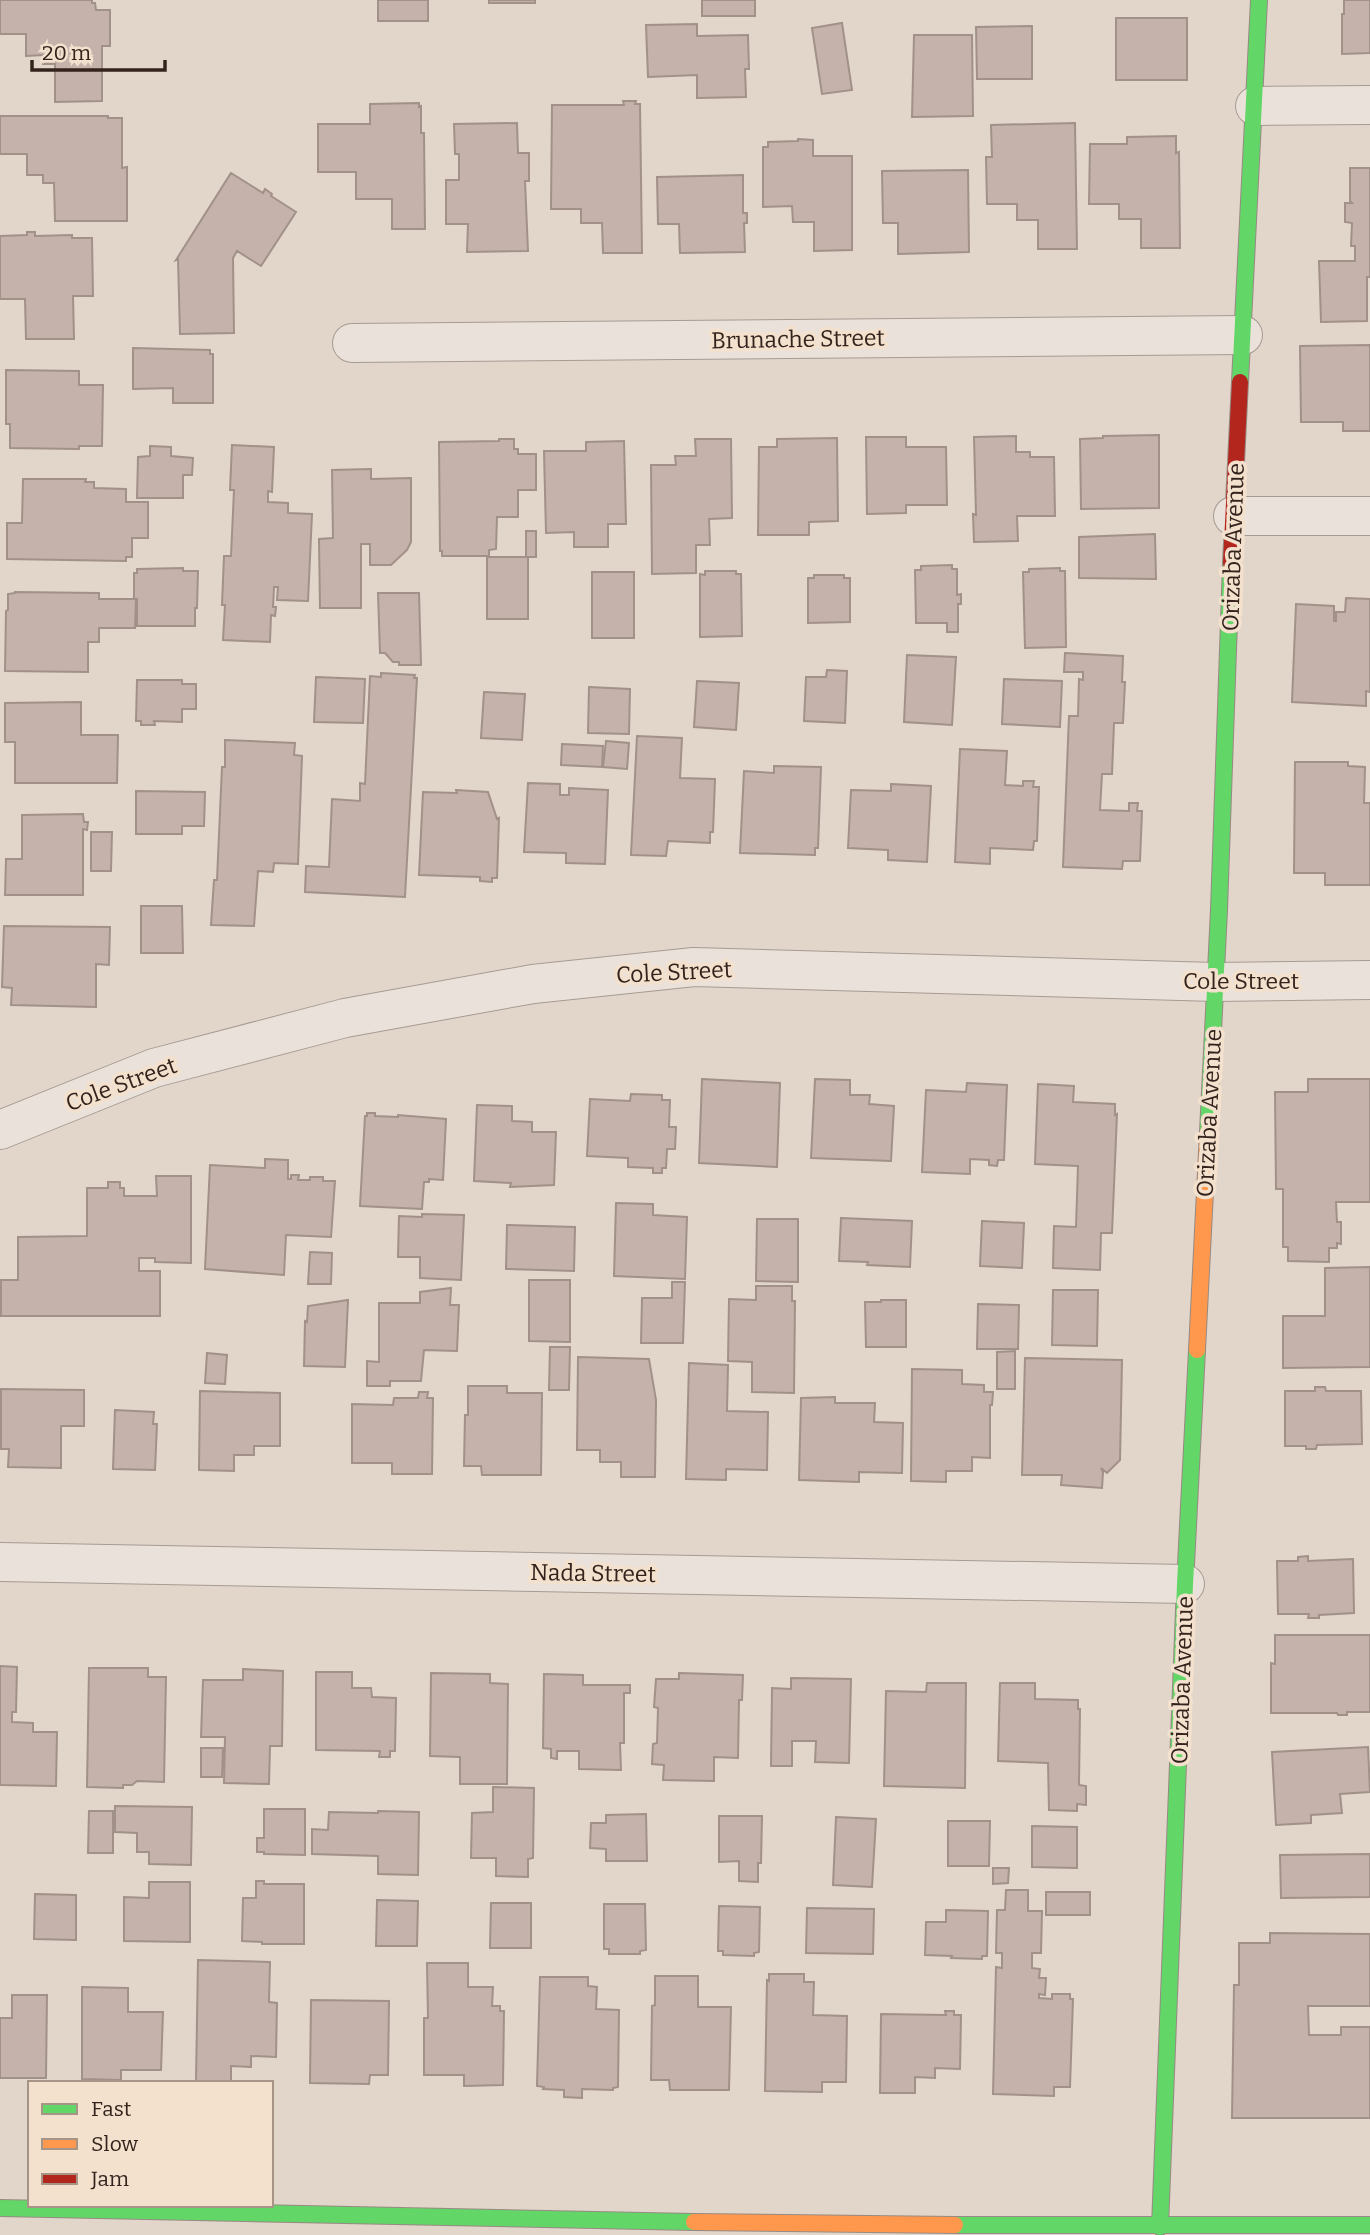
<svg xmlns="http://www.w3.org/2000/svg" width="1370" height="2235" font-family="Bitter,serif">
<style>
.building{fill:#c5b3ab;stroke:#a19189;stroke-width:2}
.lines{fill:none;stroke-linecap:round;stroke-linejoin:round}
.street-casing{stroke:#a69b93;stroke-width:40}
.fast-casing{stroke:#968a83;stroke-width:18}
.slow-casing{stroke:#968a83;stroke-width:18}
.jam-casing{stroke:#968a83;stroke-width:18}
.street{stroke:#eae2da;stroke-width:38}
.fast{stroke:#63d668;stroke-width:16}
.slow{stroke:#ff974d;stroke-width:16}
.jam{stroke:#b3261e;stroke-width:16}
.labels{text-anchor:middle;stroke-width:7;stroke-linejoin:round;paint-order:stroke}
.street-label{font-size:23px;fill:#33231c;stroke:#f3e1ce}
</style>
<rect width="100%" height="100%" fill="#e2d5ca"/>
<path class="building" d="M0 0H92V3H95L96 10H110V46H102V101L55 102V64H43L44 55 26 56V34H0Z
M378 0H428V21H378Z
M489 0H535V3H489Z
M702 0H755V16H702Z
M1344 0H1370V53L1342 54V14H1344Z
M1116 18H1187V80H1116Z
M842 23 852 90 822 94 812 28Z
M697 24V36L748 35 749 69H745L746 97 697 98V75L648 77 646 25Z
M1032 26V79H977L976 27Z
M914 35H972L973 116 912 117Z
M623 101H636L635 104H640L642 253H603L602 223H581V209H551L552 105H624Z
M419 103V107L421 106V133H424L425 229H392V199H356V172H318V124H370V104Z
M0 116H108V118H122V168L127 167V221H55L54 183H43V175H27V154H0Z
M517 123 518 153H529V181H525L528 251 467 252 468 224H446V180H459V154H455L454 124Z
M1075 123 1077 249H1038V220H1017V204H987L986 157H992L991 125Z
M1176 136V153L1179 152 1180 248H1141V219H1119V204H1089L1090 144H1127V137Z
M798 139 813 140V156H852V250L814 251V222H793L792 206 763 207V147H768V142L798 141Z
M1350 168H1370V277H1367V321L1321 322 1319 261H1355V246H1351L1352 223 1345 222V203H1352L1350 201Z
M968 170 969 252 898 254V223H883L882 171Z
M231 173 263 193 265 189 272 194 271 196 296 212 261 266 237 251 233 258 234 333 180 334 178 259 176 260Z
M743 175V213H747V223H744L745 252 680 253 679 224H658L657 177Z
M27 232H35V236L72 235V238H92L93 296H73L74 339H26L25 299H0V236L27 235Z
M1370 345V431H1343V422H1301L1300 346Z
M133 348 210 350V354H213V403H173V388L133 389Z
M6 370 79 371V385H103L102 446H79V449L10 448V424H6Z
M1159 435V508L1081 509 1080 439 1103 438V436Z
M1016 436V452H1030V457H1054L1055 516H1017L1018 541 974 542 973 514 976 515 974 437Z
M866 437H906V447H946L947 505H906V513L867 514Z
M837 438 838 521 809 522V535H758L759 447H777V439Z
M499 439H514V449H518V454H536V490H518V517H497L496 549 489 550V556H442V551H440L439 442 499 441Z
M695 439H731L732 518 709 519 710 545H696V573L652 574 651 465H676L675 456H696Z
M624 441 626 524H608V547H574V532L546 533 544 451H586V442Z
M232 445 274 447 272 492 268 491V502L288 503V513L312 514 308 601 277 600 278 587H274L273 607H276L275 616 271 615 270 642 223 640 225 605H222L224 556H231L234 490H230Z
M150 446 171 447V456L193 458 192 475H183V498H137L138 457 150 456Z
M371 469V479L411 478V542L407 550 391 565H370V544H361V608H320L319 539 333 538 332 470Z
M23 479H86L85 482H94V488L126 489V502H148V538H132V557H126V561L7 559V523H22Z
M526 531H536V557H528V619H487V557H526Z
M1155 534 1156 579 1079 578V537Z
M952 565V569H957V595L961 594V604H958V632H947V623H916L915 570H921V566Z
M183 568V571H198L197 608H195V626H137V599H134V573H137V569Z
M1060 568V571H1065L1066 647 1025 648 1023 572H1029V569Z
M705 571H736V574H741L742 636 700 637V574L705 575Z
M592 572H634V638H592Z
M814 575H844V578H850V622L808 623V578H814Z
M15 592 99 593V599H136L135 628H99V642H88V672L5 671 6 611 8 610V594L15 593Z
M378 593H419L421 665H399V662H393L385 653H380Z
M1346 598 1370 599V692L1366 691V706L1292 702 1296 604 1334 606V621H1336V612H1345Z
M1065 653 1123 656 1122 682H1125L1123 723H1114L1112 774H1102L1100 810 1129 811V803H1138L1137 811H1142L1140 861H1123L1122 869 1063 867 1069 716H1078L1079 679 1083 680V672H1064Z
M907 655 956 657 952 725 904 722Z
M827 670 847 671 845 723 804 721 806 677H826Z
M381 673 415 675 414 678H417L405 897 305 892 306 866 329 867 332 799 360 801V783L365 784 370 676 381 677Z
M316 677 365 679 363 723 314 722Z
M1004 679 1062 681 1060 727 1002 724Z
M137 680H182V684H196V709H182V722L154 721 155 725H141V721H136Z
M697 681 739 683 736 730 694 727Z
M589 687 630 689 629 734 588 733Z
M484 692 525 694 522 740 481 738Z
M81 702V735H118L117 783H15V742H5V703Z
M637 736 682 738 680 778 715 779 713 832H710V843L668 841 666 856 631 855Z
M225 740 295 743 294 755 302 756 298 864 274 863 273 872 258 871 254 926 211 925 214 880H217L222 767H225Z
M606 741 629 743 627 769 603 767Z
M562 744 603 746 602 767 561 765Z
M960 749 1007 751 1005 785 1023 786V781H1034L1033 787H1039L1037 841H1034L1033 850 990 848V864L955 862Z
M1295 762H1348V766L1365 767 1364 803H1370V885H1325V873H1294Z
M774 766 821 767 818 848H815V855L740 853 744 771 774 773Z
M528 783 560 784V795H569V788L608 790 605 864 566 863V853L524 852Z
M891 784 931 786 927 862 888 860V850L848 848 851 790 891 791Z
M456 790 488 792 497 819 499 818 497 878H492V882L480 881V877L419 875 423 792 457 793Z
M136 791 205 792 204 826H182V834H136Z
M83 814 84 822H88L87 830 83 829V895H5L6 859H22V815Z
M91 832H112L111 871H91Z
M141 906H182L183 953H141Z
M4 926 110 927 109 965 96 964V1007L11 1005 12 988 2 987Z
M702 1079 780 1083 777 1167 699 1163Z
M815 1079 850 1080V1095H870L869 1104 894 1106 891 1161 811 1158Z
M1308 1079H1370V1202H1336L1337 1222H1341V1244L1337 1243V1248H1329V1262L1288 1261V1247H1283V1189H1276L1275 1092H1308Z
M967 1083 1007 1085 1004 1160H998L997 1166 989 1165V1160L970 1159V1174L922 1172 926 1090 966 1092Z
M1038 1084 1074 1086 1073 1102 1115 1104V1115L1117 1114 1112 1233H1101L1100 1270 1053 1268 1054 1226 1076 1227 1078 1166 1035 1164Z
M631 1094 662 1095V1100H670L669 1127H676L675 1149H667L666 1168H662V1173H653V1168L628 1167V1158L587 1156 590 1099 630 1101Z
M477 1105 512 1106V1121L532 1122V1132H556L554 1185 510 1187 511 1183 474 1181Z
M367 1113H375V1116L398 1117V1115L446 1119 443 1180 429 1179V1182H424L422 1209 360 1206 365 1116H367Z
M265 1159 288 1160V1179H291V1175H299L298 1180H310V1177H323V1181H335L331 1237 286 1235 284 1275 205 1269 210 1165 265 1168Z
M156 1176H191V1263L155 1262V1258H139V1271H160V1316H1V1280H18V1237L87 1236V1188H108V1182H120V1188H124V1196H157Z
M616 1203 653 1204V1215L687 1217 685 1279 614 1276Z
M422 1214 464 1215 461 1280 420 1278V1257H398L399 1216 422 1217Z
M841 1218 912 1221 910 1267 867 1265 868 1262 839 1261Z
M757 1219H798V1282L756 1281Z
M982 1221 1024 1223 1022 1268 980 1266Z
M507 1225 575 1227 574 1271 506 1269Z
M310 1252 332 1253 331 1284H308Z
M1370 1267V1367L1283 1368V1316H1325V1268Z
M529 1280H570V1342L529 1341Z
M672 1282H685L683 1343H641L642 1298H672Z
M756 1286H792V1301H795L794 1393 752 1392V1362L728 1361 729 1299 756 1300Z
M451 1288 450 1305H459L457 1351 424 1350 421 1381H390V1386H367V1361L379 1362V1303H420V1292Z
M1053 1290H1098L1097 1346 1052 1345Z
M348 1300 345 1367 304 1366 305 1321 307 1322 308 1306Z
M881 1300H906V1347H866L865 1302H881Z
M978 1304 1019 1305 1018 1349H977Z
M550 1347H570L569 1390H549Z
M1015 1351V1389H997V1352Z
M207 1353 227 1355 225 1384 205 1383Z
M578 1357 649 1359 656 1400 655 1477H621V1462H600V1450H577Z
M1025 1358 1122 1360 1120 1460 1107 1473 1101 1468 1103 1472 1102 1488 1061 1485 1062 1475H1022Z
M689 1363 728 1365 727 1411 768 1412 767 1470 726 1469V1480L686 1479Z
M912 1369 962 1370V1384L984 1385V1392H993L992 1405H990V1458L972 1457V1471H946V1482L911 1481Z
M468 1386H507V1393H542L541 1475H482L481 1466H464L465 1415H468Z
M1315 1387H1325L1326 1391H1361L1362 1444 1317 1445 1316 1449H1306V1446H1285V1391H1315Z
M1 1389 84 1390V1426H61V1468L8 1467 9 1449H1Z
M200 1391 280 1393V1446H254V1455H234V1471L199 1470Z
M419 1392H428L427 1398H433L432 1474H392V1463H352V1404L393 1405 394 1398H418Z
M835 1397V1403H875L874 1422 903 1423 902 1473 859 1472V1482L799 1480 801 1398Z
M115 1410 154 1412 153 1424H157L155 1470 113 1469Z
M1308 1556V1561L1353 1559 1354 1613 1319 1615V1618H1308L1309 1614H1278L1277 1561H1298V1557Z
M1275 1635H1370V1712H1347V1715H1338L1337 1713H1271V1663L1275 1664Z
M0 1666 17 1667 16 1712H12V1722L33 1723V1732H57L56 1786 0 1785Z
M89 1668H148V1677H166L164 1782 137 1781 132 1785H123V1788L87 1787Z
M243 1669 283 1671 282 1746H270L269 1784 224 1783 225 1737H201L203 1680H243Z
M316 1672H352V1688H371L372 1697 396 1698 395 1751H390V1757H379L380 1751 316 1750Z
M431 1673 490 1674V1683L508 1684 507 1784H460V1757L430 1756Z
M679 1673 743 1675 742 1700H739L738 1758 714 1757V1781L663 1780 664 1765 652 1764 653 1744 657 1743 658 1708 654 1707 656 1679H679Z
M544 1674 583 1675V1685H630V1693H624V1743H620L621 1770 579 1769V1751H557V1759L551 1758V1749L543 1748Z
M791 1678 851 1679 849 1763 815 1762 816 1741H792V1766H771L772 1688 791 1689Z
M927 1683H966L965 1788 884 1786 886 1691 926 1692Z
M1000 1683H1035V1699L1078 1700V1709H1080L1079 1785 1086 1786V1805L1077 1804V1811L1049 1810 1048 1763 998 1761Z
M1368 1747 1370 1792 1340 1794 1342 1813 1311 1815V1823L1276 1825 1272 1752Z
M201 1748H223L222 1777H201Z
M493 1787 534 1788 533 1858 528 1859V1877L496 1876V1858H471L472 1813 493 1812Z
M115 1806 192 1807 191 1865 149 1864V1852H137V1833L115 1832Z
M264 1809H305V1855L264 1854V1852H257V1838H264Z
M89 1811H113V1853H88Z
M378 1811 419 1812 418 1875 378 1874V1856L312 1854V1829L328 1830 329 1812 378 1813Z
M646 1814 647 1861H606V1849L590 1848 591 1823H606V1815Z
M719 1816H762L761 1863H758V1882L739 1881V1861L719 1862Z
M836 1817 876 1819 872 1887 833 1885Z
M948 1821H990L989 1866H948Z
M1032 1826 1077 1827V1868L1032 1867Z
M1370 1854V1897L1281 1898 1280 1855Z
M993 1868H1009L1008 1883 993 1884Z
M256 1881H264V1884H304V1944H262V1942L242 1941 243 1898H256Z
M149 1882H190V1942L124 1941V1897L149 1898Z
M1006 1890H1028V1911H1042L1041 1953H1032V1968L1040 1969 1039 1978H1046L1045 1995 1039 1994V1998L1052 1999V1994H1070V1999H1073L1070 2087H1054V2096L993 2094 996 1967 1002 1968V1953H996L997 1910H1005Z
M1046 1892H1090V1915H1046Z
M35 1894 76 1895V1940L34 1939Z
M377 1900 418 1901 417 1946H376Z
M491 1903H531V1948H490Z
M604 1904H645L646 1950 640 1951V1954H609V1949H604Z
M719 1906 760 1907 759 1952 754 1953V1956L723 1955V1951H718Z
M807 1908 874 1909 873 1954 806 1953Z
M946 1910 988 1911 987 1956H982V1959L951 1958 952 1956 925 1955 926 1922H946Z
M1270 1933 1370 1934V2006H1308L1309 2035H1341V2027H1370V2118H1232L1234 1985H1239V1943H1270Z
M198 1960 270 1962 269 2002 277 2003 276 2057 251 2056V2067L231 2066V2082L196 2081Z
M427 1963H468V1987H493L492 2006H500V2011H504L503 2085 464 2086V2075H424V2018H428Z
M769 1974H804V1982H814L813 2015 847 2016 846 2082H822V2092L765 2091 767 1980 769 1981Z
M655 1976H698V2007H731L729 2090H670L669 2080H651L652 2006 655 2005Z
M540 1977H588V1986L597 1987 596 2009 619 2010 618 2087 613 2088V2090L582 2089V2098L564 2097V2090L543 2089 544 2087 537 2086Z
M82 1987 128 1988V2012H163L161 2070H121V2080L82 2079Z
M12 1995H47L46 2078H0V2018H12Z
M311 2000 389 2001 388 2075H370L369 2084 310 2083Z
M945 2011H954V2015H961L960 2069 935 2068V2078L915 2077V2093H880L881 2014 946 2015Z"/>
<g class="lines">
<defs>
<path id="street" d="M1255 106 1370 105
M352 343 1243 335
M1233 516H1370
M0 1130 154 1068 345 1018 533 984 694 967 1215 982 1370 980
M0 1562 1185 1584"/>
<path id="fast" d="M1240 382 1259 0
M1208 1132 1219 910 1231 563
M0 2208 694 2222
M955 2225H1370
M1160 2227 1185 1584 1197 1350"/>
<path id="slow" d="M1197 1350 1208 1132
M694 2222 955 2225"/>
<path id="jam" d="M1231 563 1240 382"/>
</defs>
<use href="#street" class="street-casing"/>
<use href="#fast" class="fast-casing"/>
<use href="#slow" class="slow-casing"/>
<use href="#jam" class="jam-casing"/>
<use href="#street" class="street"/>
<use href="#fast" class="fast"/>
<use href="#slow" class="slow"/>
<use href="#jam" class="jam"/>
</g>
<g class="labels">
<g class="street-label">
<text transform="translate(798 339) rotate(-1)" y="8">Brunache Street</text>
<text transform="translate(1233 547) rotate(-88)" y="8">Orizaba Avenue</text>
<text transform="translate(674 972) rotate(-3)" y="8">Cole Street</text>
<text x="1241" y="989">Cole Street</text>
<text transform="translate(121 1084) rotate(-20)" y="8">Cole Street</text>
<text transform="translate(1209 1113) rotate(-87)" y="8">Orizaba Avenue</text>
<text transform="translate(593 1573) rotate(1)" y="8">Nada Street</text>
<text transform="translate(1182 1680) rotate(-88)" y="8">Orizaba Avenue</text>
</g>
</g>
<rect x="28" y="2081" width="245" height="126" fill="#f3e1ce" stroke="#a69587" stroke-width="2"/>
<rect x="42" y="2104" width="35" height="10" fill="#63d668" stroke="#a69587" stroke-width="2"/>
<text x="91" y="2116" font-size="21" fill="#33231c">Fast</text>
<rect x="42" y="2139" width="35" height="10" fill="#ff974d" stroke="#a69587" stroke-width="2"/>
<text x="91" y="2151" font-size="21" fill="#33231c">Slow</text>
<rect x="42" y="2174" width="35" height="10" fill="#b3261e" stroke="#a69587" stroke-width="2"/>
<text x="91" y="2186" font-size="21" fill="#33231c">Jam</text>
<path d="M32 60v10h133v-10" fill="none" stroke="#33231c" stroke-width="3.5"/>
<text x="42" y="60" font-size="21" fill="#33231c" stroke="#f3e1ce" stroke-width="5" paint-order="stroke">20 m</text>
</svg>
